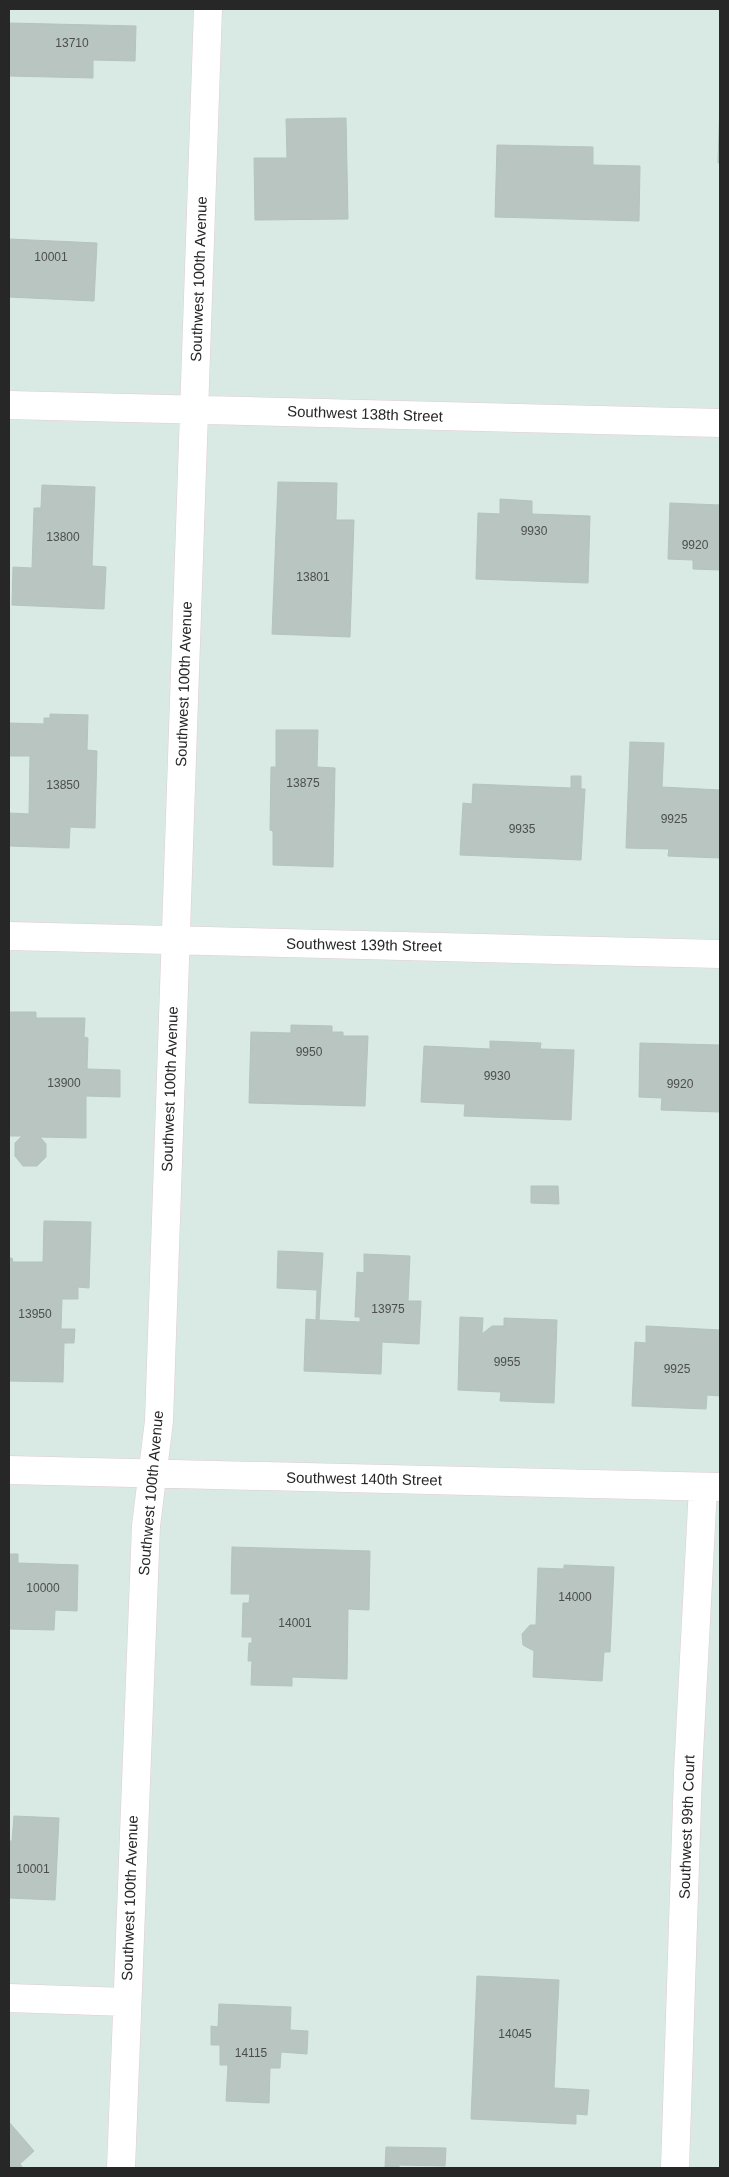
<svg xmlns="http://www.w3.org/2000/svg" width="729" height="2177" font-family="Arial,sans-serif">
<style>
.building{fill:#b9c5c1;stroke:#b3c4c0}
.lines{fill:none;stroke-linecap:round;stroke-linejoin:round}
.minor-casing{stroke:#e0cecf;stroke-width:29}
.minor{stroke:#fff;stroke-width:28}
.labels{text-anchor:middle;stroke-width:4;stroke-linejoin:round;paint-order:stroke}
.number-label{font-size:12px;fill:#4c4e4e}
.street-label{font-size:15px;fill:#272727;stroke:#fff}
</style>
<rect width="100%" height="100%" fill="#d9e9e4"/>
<path class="building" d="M9 23 136 26 135 61 93 60V78L9 76Z
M720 101V163H718Z
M346 118 348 219 255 220 254 158H287L286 119Z
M497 145 593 147V165L640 166 639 221 495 217Z
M9 239 97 243 94 301 9 297Z
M278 482 337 483 336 520H354L350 637 272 634Z
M42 485 95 487 92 566 106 567 104 609 12 605 13 567 32 568 34 508H41Z
M500 499 532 501V514L590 516 588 583 476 579 478 513 500 514Z
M670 503 720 505V570L693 569V560L668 559Z
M50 714 88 715 87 750 97 751 95 828 70 827 69 848 10 846V813L29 814 30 756H9V723L44 724V718H50Z
M276 730H318L317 767 335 768 333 867 273 865V831L270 830 271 767H276Z
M630 742 664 743 662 787 720 790V858L668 856 669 849 626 848Z
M571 776H581V789H585L581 860 460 855 463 803 472 804 473 784 571 788Z
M9 1012H36V1018H85L84 1037 88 1038 87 1069 120 1070V1097L86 1096V1138L40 1137 46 1144V1157L37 1166H23L15 1156V1143L22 1136H9Z
M291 1025 332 1026V1032H343V1036H368L365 1106 249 1103 251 1032 291 1033Z
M490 1041 541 1043 540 1049 574 1050 571 1120 464 1116 465 1104 421 1102 424 1046 490 1049Z
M640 1043 720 1045V1112L661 1110 662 1098 639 1097Z
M531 1186H558L559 1204 531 1203Z
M44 1221 91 1222 89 1288 78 1287V1299H62L61 1329H75L74 1343H64L63 1382 9 1381V1258H12L13 1262H43Z
M278 1251 323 1253 319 1320 360 1322V1317H355L357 1272 364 1273V1254L410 1256 408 1301H421L419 1344 382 1342 381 1374 304 1371 306 1319 316 1320 317 1290 277 1288Z
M460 1317 483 1318 482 1334 492 1326H504V1318L557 1320 554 1403 500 1401 501 1392 458 1390Z
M646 1326 720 1330V1396L707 1395 706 1409 632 1406 635 1342 646 1343Z
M232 1547 370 1551 369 1610 348 1609 347 1679 292 1677V1686L251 1685 252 1661H248L249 1643H252V1637H242L243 1603H249L250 1594H231Z
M9 1554H18V1563L78 1565 77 1611 55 1610 54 1630 9 1629Z
M564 1565 614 1567 610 1652H604L602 1681 533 1677 534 1651 523 1645 522 1634 530 1625H536L538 1568 564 1569Z
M14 1816 59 1818 55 1900 9 1898V1841H12Z
M477 1976 559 1980 554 2088 589 2090 587 2115 576 2114V2124L471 2119Z
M219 2004 291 2007 290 2030 308 2031 307 2054 281 2052 280 2068H270L269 2103 226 2101 228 2065H220V2045H211V2026L218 2027Z
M9 2122 34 2151 20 2164 23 2168H9Z
M386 2147 446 2148 445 2166 399 2165V2168H385Z"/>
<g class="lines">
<defs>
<path id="minor" d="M9 405 720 423
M9 936 720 954
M9 1470 720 1487
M9 1998 126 2002
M121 2168 146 1526 159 1421 208 9
M675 2168 688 1773 703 1487"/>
</defs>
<use href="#minor" class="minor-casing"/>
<use href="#minor" class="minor"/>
</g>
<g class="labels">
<g class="number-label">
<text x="72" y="47">13710</text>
<text x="51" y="261">10001</text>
<text x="534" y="535">9930</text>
<text x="63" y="541">13800</text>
<text x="695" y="549">9920</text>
<text x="313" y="581">13801</text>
<text x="303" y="787">13875</text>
<text x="63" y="789">13850</text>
<text x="674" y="823">9925</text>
<text x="522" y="833">9935</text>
<text x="309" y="1056">9950</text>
<text x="497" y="1080">9930</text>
<text x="64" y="1087">13900</text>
<text x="680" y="1088">9920</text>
<text x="388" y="1313">13975</text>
<text x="35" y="1318">13950</text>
<text x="507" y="1366">9955</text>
<text x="677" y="1373">9925</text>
<text x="43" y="1592">10000</text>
<text x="575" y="1601">14000</text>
<text x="295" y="1627">14001</text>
<text x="33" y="1873">10001</text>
<text x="515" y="2038">14045</text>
<text x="251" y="2057">14115</text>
</g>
<g class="street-label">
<text transform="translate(199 279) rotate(-88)" y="5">Southwest 100th Avenue</text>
<text transform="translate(365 414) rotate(2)" y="5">Southwest 138th Street</text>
<text transform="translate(184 684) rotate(-88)" y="5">Southwest 100th Avenue</text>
<text transform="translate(364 945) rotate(1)" y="5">Southwest 139th Street</text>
<text transform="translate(170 1089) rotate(-88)" y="5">Southwest 100th Avenue</text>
<text transform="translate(364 1479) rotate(1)" y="5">Southwest 140th Street</text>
<text transform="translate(151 1493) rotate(-85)" y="5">Southwest 100th Avenue</text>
<text transform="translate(687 1827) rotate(-88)" y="5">Southwest 99th Court</text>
<text transform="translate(130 1898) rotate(-88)" y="5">Southwest 100th Avenue</text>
</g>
</g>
<rect width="729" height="2177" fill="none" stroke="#272727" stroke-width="20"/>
</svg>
